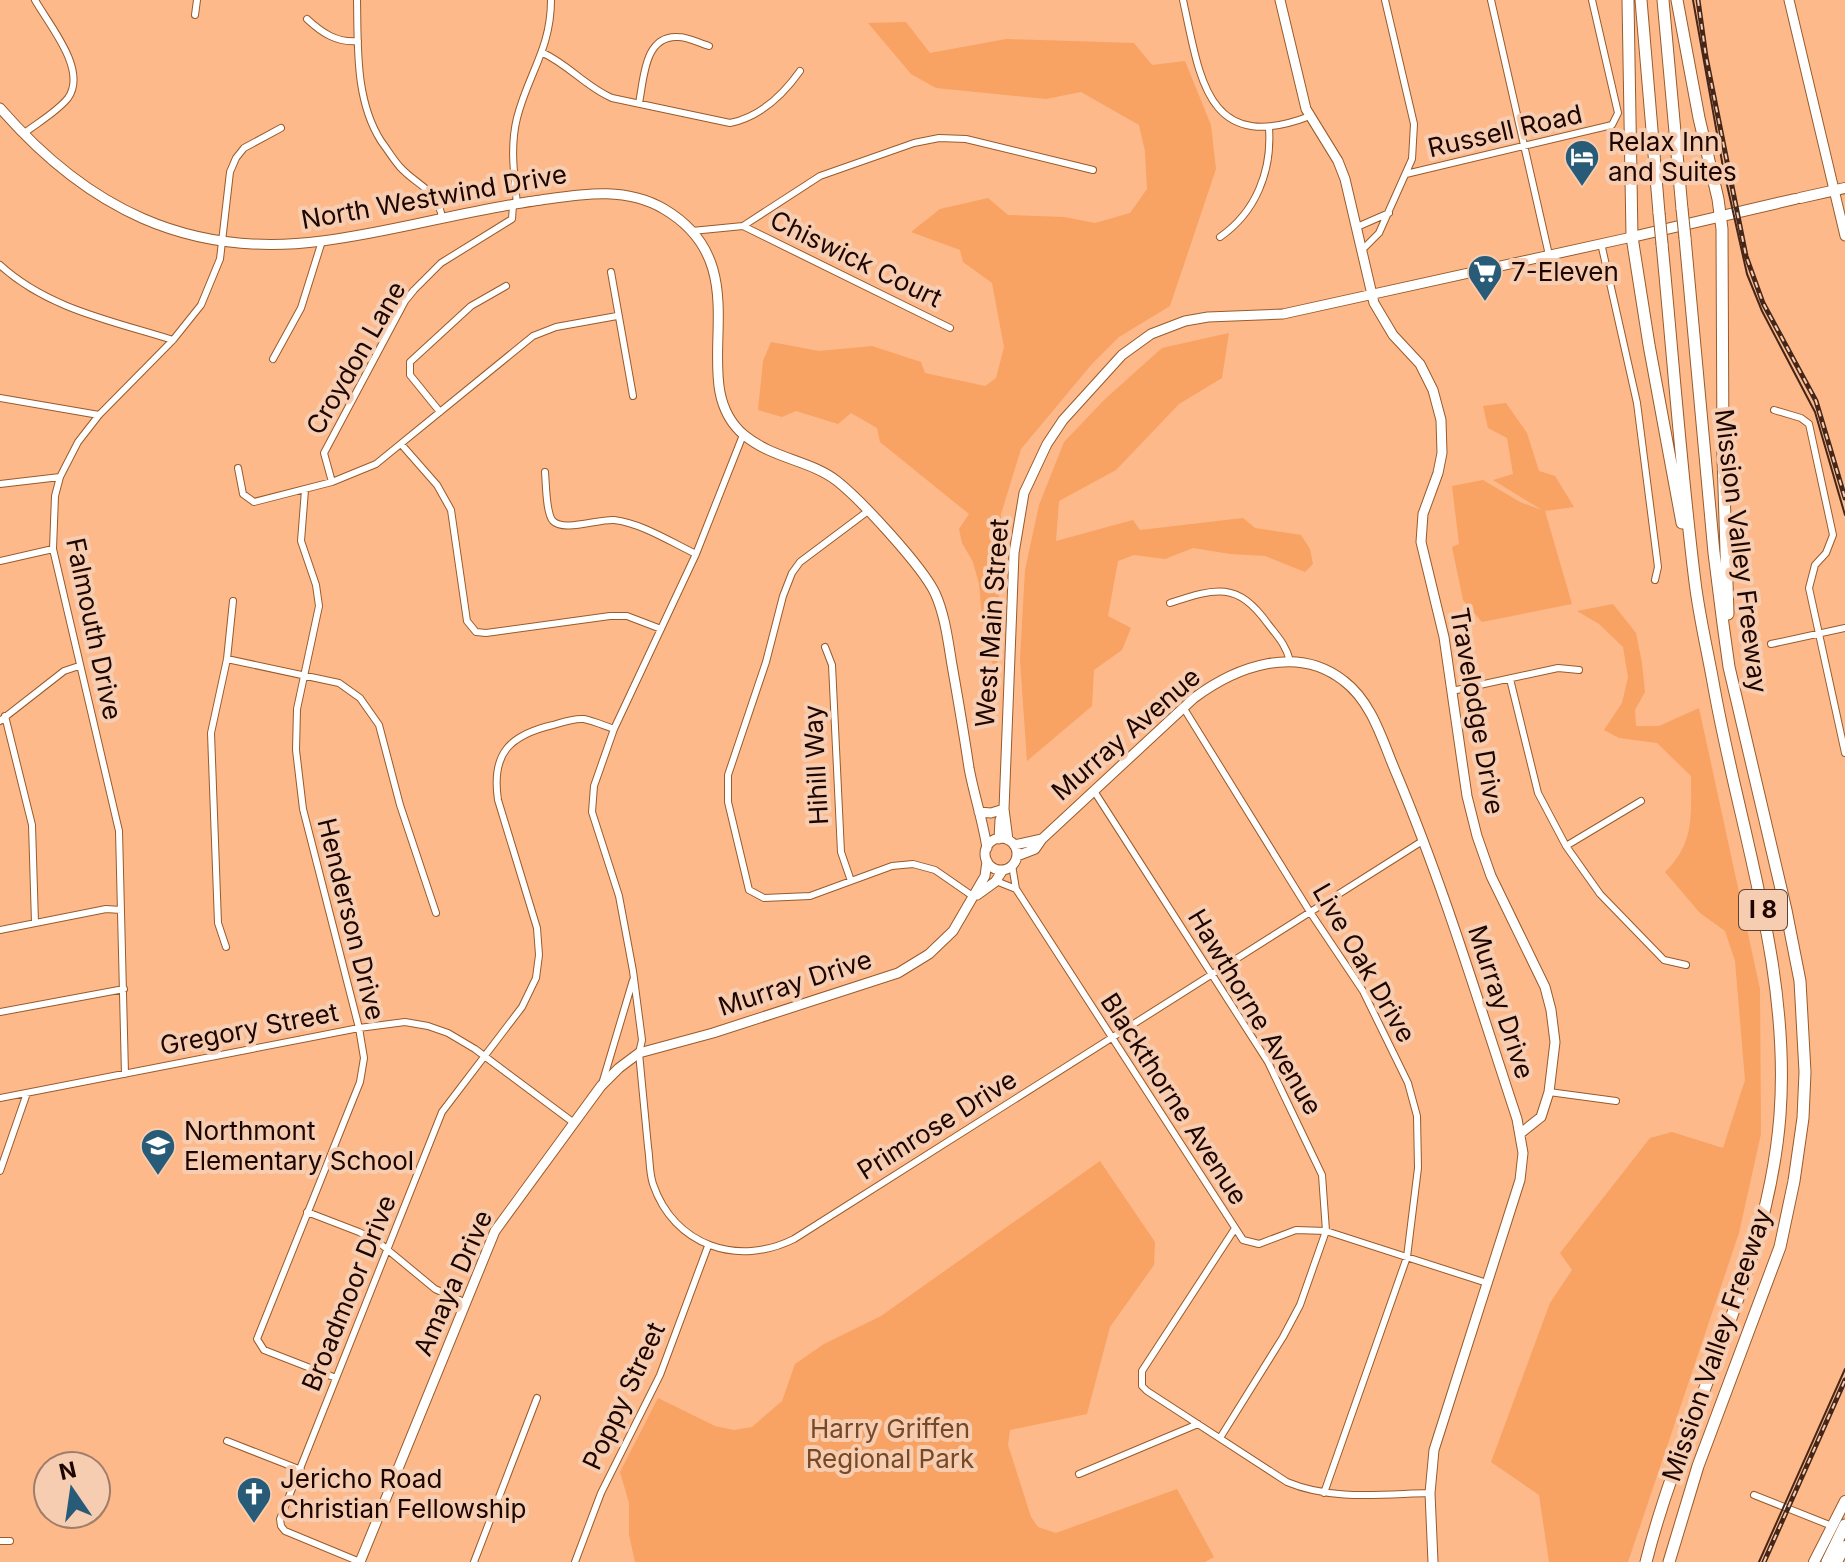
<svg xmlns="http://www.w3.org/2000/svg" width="1845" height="1562" font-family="Inter,sans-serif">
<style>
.green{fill:#f8a263}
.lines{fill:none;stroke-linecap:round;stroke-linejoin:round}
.street-casing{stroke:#985b2c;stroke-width:8}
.secondary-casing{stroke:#985b2c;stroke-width:11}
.primary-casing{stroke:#985b2c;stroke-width:12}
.highway-casing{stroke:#985b2c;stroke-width:13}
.street{stroke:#fff;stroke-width:6}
.secondary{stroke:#fff;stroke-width:9}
.primary{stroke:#fff;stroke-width:10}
.highway{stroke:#fff;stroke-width:11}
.tram{stroke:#452619;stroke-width:2}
.rail-casing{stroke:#452619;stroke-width:5}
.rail{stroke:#f7cdb1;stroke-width:2;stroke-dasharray:6;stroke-linecap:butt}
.highway-bridge-casing{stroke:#985b2c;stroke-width:13;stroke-linecap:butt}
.highway-bridge{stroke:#fff;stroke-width:11}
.labels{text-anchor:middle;stroke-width:8;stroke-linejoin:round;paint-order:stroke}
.shield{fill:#f7cdb1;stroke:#5e4235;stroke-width:2}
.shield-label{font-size:24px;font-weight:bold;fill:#1d0600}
.street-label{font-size:26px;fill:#1d0600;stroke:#f7cdb1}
.poi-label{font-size:26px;fill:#1d0600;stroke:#f7cdb1;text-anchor:start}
.park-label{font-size:26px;fill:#764927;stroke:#f7cdb1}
</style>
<rect width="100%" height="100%" fill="#fdb989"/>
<path class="green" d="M906 22 930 53 1006 39 1134 43 1152 65 1185 61 1211 125 1216 169 1170 306 1119 337 1091 365 1021 449 1001 514 997 673 985 648 979 584 973 562 962 543 959 529 969 514 880 442 877 428 851 413 838 424 796 411 782 417 758 410 763 361 771 342 819 351 872 346 921 362 925 373 985 386 996 378 1004 347 992 283 963 262 960 250 911 232 940 209 988 198 1008 215 1064 217 1095 223 1130 213 1147 189 1145 151 1139 125 1081 92 1046 99 936 88 911 74 868 23Z
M1229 333 1222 378 1179 404 1116 470 1059 501 1056 541 1133 520 1140 530 1243 518 1255 528 1301 535 1310 549 1313 564 1305 572 1265 556 1230 554 1193 548 1165 559 1134 555 1118 561 1108 616 1131 628 1122 650 1094 670 1092 706 1027 761 1020 660 1025 570 1039 505 1064 442 1104 400 1162 348Z
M1506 403 1527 433 1539 471 1555 476 1574 507 1545 511 1572 604 1482 622 1463 600 1452 547 1459 544 1452 486 1483 480 1520 502 1542 510 1493 480 1513 474 1507 438 1488 428 1483 406Z
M1613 604 1636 633 1642 663 1645 692 1635 710 1636 726H1659L1699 708 1760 989 1761 1134 1739 1233 1628 1562H1549L1539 1495 1491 1462 1550 1303 1572 1270 1560 1253 1650 1138 1672 1132 1723 1148 1745 1080 1735 961 1725 931 1700 913 1665 872C1695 843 1691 815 1691 776L1657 743 1619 738 1604 730 1622 703 1628 677 1623 647 1599 624 1577 611Z
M1100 1161 1155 1242 1154 1265 1110 1327 1087 1414 1010 1430 1008 1445 1031 1517 1038 1527 1056 1533 1177 1489 1214 1557 1205 1562H635L629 1535V1503L620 1472 658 1398 715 1426 734 1430 752 1427 782 1401 795 1364 824 1344 881 1316Z"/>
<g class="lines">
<defs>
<path id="street" d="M357 0C358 47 355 100 381 141 387 149 393 159 400 167 417 186 438 189 442 218
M1183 0C1200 77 1206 156 1310 116
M1491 0 1549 255
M195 15 197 0
M307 19C322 33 337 43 358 41
M543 53C569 65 586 87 612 98L730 123C759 117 783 95 800 71
M639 103C644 79 644 35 678 37 688 37 699 43 709 46
M23 134C37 123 57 112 68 98 88 70 49 25 35 0
M1406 174 1612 125 1618 113 1592 0
M517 204C514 174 510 146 517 118 528 74 551 49 551 0
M743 226 950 328
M1357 227 1389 213
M692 231 743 226 820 176 914 143 939 138 966 139 1093 170
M1220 237C1256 212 1272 171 1269 128
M1601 243 1637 403 1658 567 1655 580
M1362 250 1379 233 1412 159 1414 124 1385 0
M0 265C48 309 113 321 173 340
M611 272 633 396
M273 359 301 308 322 241
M0 398 99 415
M1774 410 1801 418 1809 424 1833 535 1826 553 1815 565 1809 588 1845 753
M440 412 410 375V362L471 306 506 286
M743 435 696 554 614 729 594 786 592 812 619 896 633 971 642 1040 639 1053C642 1084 645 1116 648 1147 650 1159 649 1172 653 1184 674 1246 738 1267 794 1239L1424 840
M401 444 437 485 451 510 467 621 476 632 486 633 610 616H627L661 629
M238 468 243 494 254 502 332 482 376 464 533 336 556 327 617 316
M545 472C546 483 546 514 553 521 563 532 598 519 614 520 641 523 671 542 696 554
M332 482 324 453 405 301 414 290 441 263 512 219 513 205
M0 484 60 477
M305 490 301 541 316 585 319 606 297 709 296 750 303 809 359 1028 364 1058 360 1082 257 1339 264 1350 336 1378
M868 511 800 562 792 573 783 596 766 662 728 775V802L749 890 764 898 810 896 892 866 913 864 935 870 974 897
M0 561 53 549
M1170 603C1216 588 1237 581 1268 624 1278 637 1286 645 1290 661
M1771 644 1845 628
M825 647 832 665 841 852 851 881
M227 659 339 683 360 698 379 725 400 805 436 913
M1510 679 1538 793 1566 846 1600 894 1664 960 1686 965
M1452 691 1558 668 1579 670
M1183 707 1310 912 1363 991 1408 1083 1417 1116 1418 1168 1407 1257 1324 1493
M5 716 32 825 35 923
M0 721 64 671 79 666
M1094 791 1268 1062 1322 1175 1326 1231 1300 1305 1283 1337 1220 1438
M1566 846 1641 801
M996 881 1016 889 1012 865
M1016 889 1243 1240 1259 1244 1296 1230 1326 1231 1487 1283
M0 930 106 909 121 910
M226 947 218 923 211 733 227 659 233 601
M0 1012 124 989
M125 1074 119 831 53 549 55 496 60 477 78 442 99 415 173 340 201 305 220 259 230 172 236 158 244 148 281 128
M602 1084 633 980
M1549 1092 1616 1101
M0 1098 359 1028 405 1022 428 1026 448 1033 475 1049 574 1123
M0 1171 27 1093
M307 1212 359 1232 377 1241 435 1289 466 1303
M1234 1230 1142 1371V1386L1147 1391 1287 1482C1332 1501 1383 1494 1430 1493
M227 1441 301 1470
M1079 1474 1198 1424
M1754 1495 1832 1526
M0 1541H10
M360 1562 285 1531 281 1526 280 1519 442 1112 522 1007 536 978 539 955 537 928 498 800C491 753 510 735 553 725 563 722 574 718 584 719 594 721 605 726 614 729
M474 1562 537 1398
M575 1562 601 1493 660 1375 708 1246"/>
<path id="secondary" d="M1280 0 1306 109 1338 161 1345 179 1374 303 1393 335 1420 364 1433 390 1441 420 1442 453 1438 473 1423 514 1421 542 1444 637 1467 796 1477 836 1491 876 1545 987 1551 1010 1555 1042 1549 1092 1541 1117 1521 1133
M1789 0 1845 236
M0 108C86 207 187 259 322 241 393 232 463 211 534 201 578 195 623 185 664 209 766 269 680 381 744 435 773 459 810 460 837 481 861 500 922 566 935 593 945 615 948 641 952 665 958 699 964 734 969 768 974 795 983 821 987 848
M979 812 991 813 1004 809
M985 854a16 16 0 1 1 32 0a16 16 0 1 1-32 0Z
M999 839 1000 820 1004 809
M1008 840 1004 809 1014 553 1024 493 1047 444 1063 420 1122 355 1151 334 1185 321 1208 317 1283 314 1632 237
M1014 845 1042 839
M1017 856 1035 849 1042 839 1194 698C1237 666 1298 644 1344 681 1373 703 1383 743 1397 775 1444 887 1479 1004 1517 1119L1523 1153 1520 1180 1434 1450 1430 1493 1433 1562
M977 895 995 882 1003 870
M360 1562 495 1231 601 1086 619 1068 639 1053 713 1033 898 973 929 954 953 931 985 876 987 861"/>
<path id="primary" d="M1800 198 1845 188
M1632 237 1795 199
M1814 1562 1845 1501
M1837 1562 1845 1546"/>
<path id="highway" d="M1628 0 1632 237 1649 345 1682 523
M1641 0 1659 213
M1663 0 1682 209
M1677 0 1699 118 1718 199 1722 229 1723 457 1728 614
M1646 1562C1684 1411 1768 1273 1780 1115 1791 967 1738 826 1713 682 1707 649 1699 615 1695 582 1681 470 1673 357 1662 244
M1669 1562 1698 1466 1780 1247 1794 1181 1803 1118 1805 1072 1800 981 1786 910 1729 667 1723 624 1714 553 1685 238
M1827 1562 1845 1525"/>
</defs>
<use href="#street" class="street-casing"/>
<use href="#secondary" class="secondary-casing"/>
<use href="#primary" class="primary-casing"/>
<use href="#highway" class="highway-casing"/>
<use href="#street" class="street"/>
<use href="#secondary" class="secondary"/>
<use href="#primary" class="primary"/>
<use href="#highway" class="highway"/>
<path class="tram" d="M1693 0 1723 167 1747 274 1762 311 1815 412 1845 515
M1759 1562 1845 1369"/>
<defs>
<path id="rail" d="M1698 0 1706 57 1746 256 1763 303 1816 401 1845 498
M1764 1562 1845 1380"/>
</defs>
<use href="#rail" class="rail-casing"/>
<use href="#rail" class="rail"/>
<defs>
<path id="highway-bridge" d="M1682 209 1685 238
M1659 213 1662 244"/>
</defs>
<use href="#highway-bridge" class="highway-bridge-casing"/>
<use href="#highway-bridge" class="highway-bridge"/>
</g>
<defs>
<symbol id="hotel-pin" viewBox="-11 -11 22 30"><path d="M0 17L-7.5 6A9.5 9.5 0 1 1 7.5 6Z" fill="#285b78" stroke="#f7cdb1"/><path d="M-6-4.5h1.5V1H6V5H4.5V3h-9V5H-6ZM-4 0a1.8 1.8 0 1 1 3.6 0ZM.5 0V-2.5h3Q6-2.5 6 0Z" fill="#fff"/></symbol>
<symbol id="supermarket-pin" viewBox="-11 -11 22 30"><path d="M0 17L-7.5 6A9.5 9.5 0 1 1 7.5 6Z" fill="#285b78" stroke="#f7cdb1"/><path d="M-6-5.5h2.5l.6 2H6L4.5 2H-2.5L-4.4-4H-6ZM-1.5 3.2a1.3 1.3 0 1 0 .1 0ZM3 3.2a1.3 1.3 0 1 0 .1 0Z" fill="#fff"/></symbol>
<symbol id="school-pin" viewBox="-11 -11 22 30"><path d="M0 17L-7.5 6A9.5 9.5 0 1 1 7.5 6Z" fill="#285b78" stroke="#f7cdb1"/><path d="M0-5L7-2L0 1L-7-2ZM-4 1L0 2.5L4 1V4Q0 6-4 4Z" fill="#fff"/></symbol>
<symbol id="church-pin" viewBox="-11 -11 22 30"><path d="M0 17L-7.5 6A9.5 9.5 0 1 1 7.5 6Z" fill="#285b78" stroke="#f7cdb1"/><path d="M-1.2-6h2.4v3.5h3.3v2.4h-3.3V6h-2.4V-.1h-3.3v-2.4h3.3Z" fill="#fff"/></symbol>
</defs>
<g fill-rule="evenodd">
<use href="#hotel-pin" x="1562" y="137" width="40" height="54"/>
<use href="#supermarket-pin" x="1465" y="252" width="40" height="54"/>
<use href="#school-pin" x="138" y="1126" width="40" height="54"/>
<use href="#church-pin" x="234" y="1474" width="40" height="54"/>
</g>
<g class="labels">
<rect class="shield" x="1739" y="890" width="48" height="40" rx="6"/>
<g class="shield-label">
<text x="1763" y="918">I 8</text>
</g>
<g class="street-label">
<text transform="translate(1505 131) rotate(-13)" y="9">Russell Road</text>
<text transform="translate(434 197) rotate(-10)" y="9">North Westwind Drive</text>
<text transform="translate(856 259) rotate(26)" y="9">Chiswick Court</text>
<text transform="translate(356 358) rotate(-60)" y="9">Croydon Lane</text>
<text transform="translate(1741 551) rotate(83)" y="9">Mission Valley Freeway</text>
<text transform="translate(992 623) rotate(-86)" y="9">West Main Street</text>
<text transform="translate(94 629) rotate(78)" y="9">Falmouth Drive</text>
<text transform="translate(1477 711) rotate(80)" y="9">Travelodge Drive</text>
<text transform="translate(1126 734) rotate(-41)" y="9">Murray Avenue</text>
<text transform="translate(816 765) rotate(-93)" y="9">Hihill Way</text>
<text transform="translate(351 919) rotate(76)" y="9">Henderson Drive</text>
<text transform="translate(1364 963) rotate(60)" y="9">Live Oak Drive</text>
<text transform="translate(795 983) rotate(-18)" y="9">Murray Drive</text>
<text transform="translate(1501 1002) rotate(72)" y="9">Murray Drive</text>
<text transform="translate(1255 1012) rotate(59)" y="9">Hawthorne Avenue</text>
<text transform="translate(249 1029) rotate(-11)" y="9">Gregory Street</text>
<text transform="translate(1174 1099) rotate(57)" y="9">Blackthorne Avenue</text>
<text transform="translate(937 1125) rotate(-32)" y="9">Primrose Drive</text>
<text transform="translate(453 1283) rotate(-66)" y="9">Amaya Drive</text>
<text transform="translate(349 1293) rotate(-68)" y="9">Broadmoor Drive</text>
<text transform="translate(1717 1345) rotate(-71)" y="9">Mission Valley Freeway</text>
<text transform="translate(624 1396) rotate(-65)" y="9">Poppy Street</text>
</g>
<g class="poi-label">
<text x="1608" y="151">Relax Inn<tspan x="1608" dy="30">and Suites</tspan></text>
<text x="1511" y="281">7-Eleven</text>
<text x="184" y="1140">Northmont<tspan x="184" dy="30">Elementary School</tspan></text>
<text x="280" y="1488">Jericho Road<tspan x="280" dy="30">Christian Fellowship</tspan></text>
</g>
<g class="park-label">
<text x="890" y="1438">Harry Griffen<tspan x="890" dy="30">Regional Park</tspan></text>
</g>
</g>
<g transform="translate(72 1490) rotate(347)"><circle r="38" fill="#f7cdb1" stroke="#a07d6a" stroke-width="2"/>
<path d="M0-6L14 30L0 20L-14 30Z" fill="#285b78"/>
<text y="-12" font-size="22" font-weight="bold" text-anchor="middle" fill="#1d0600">N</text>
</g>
</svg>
